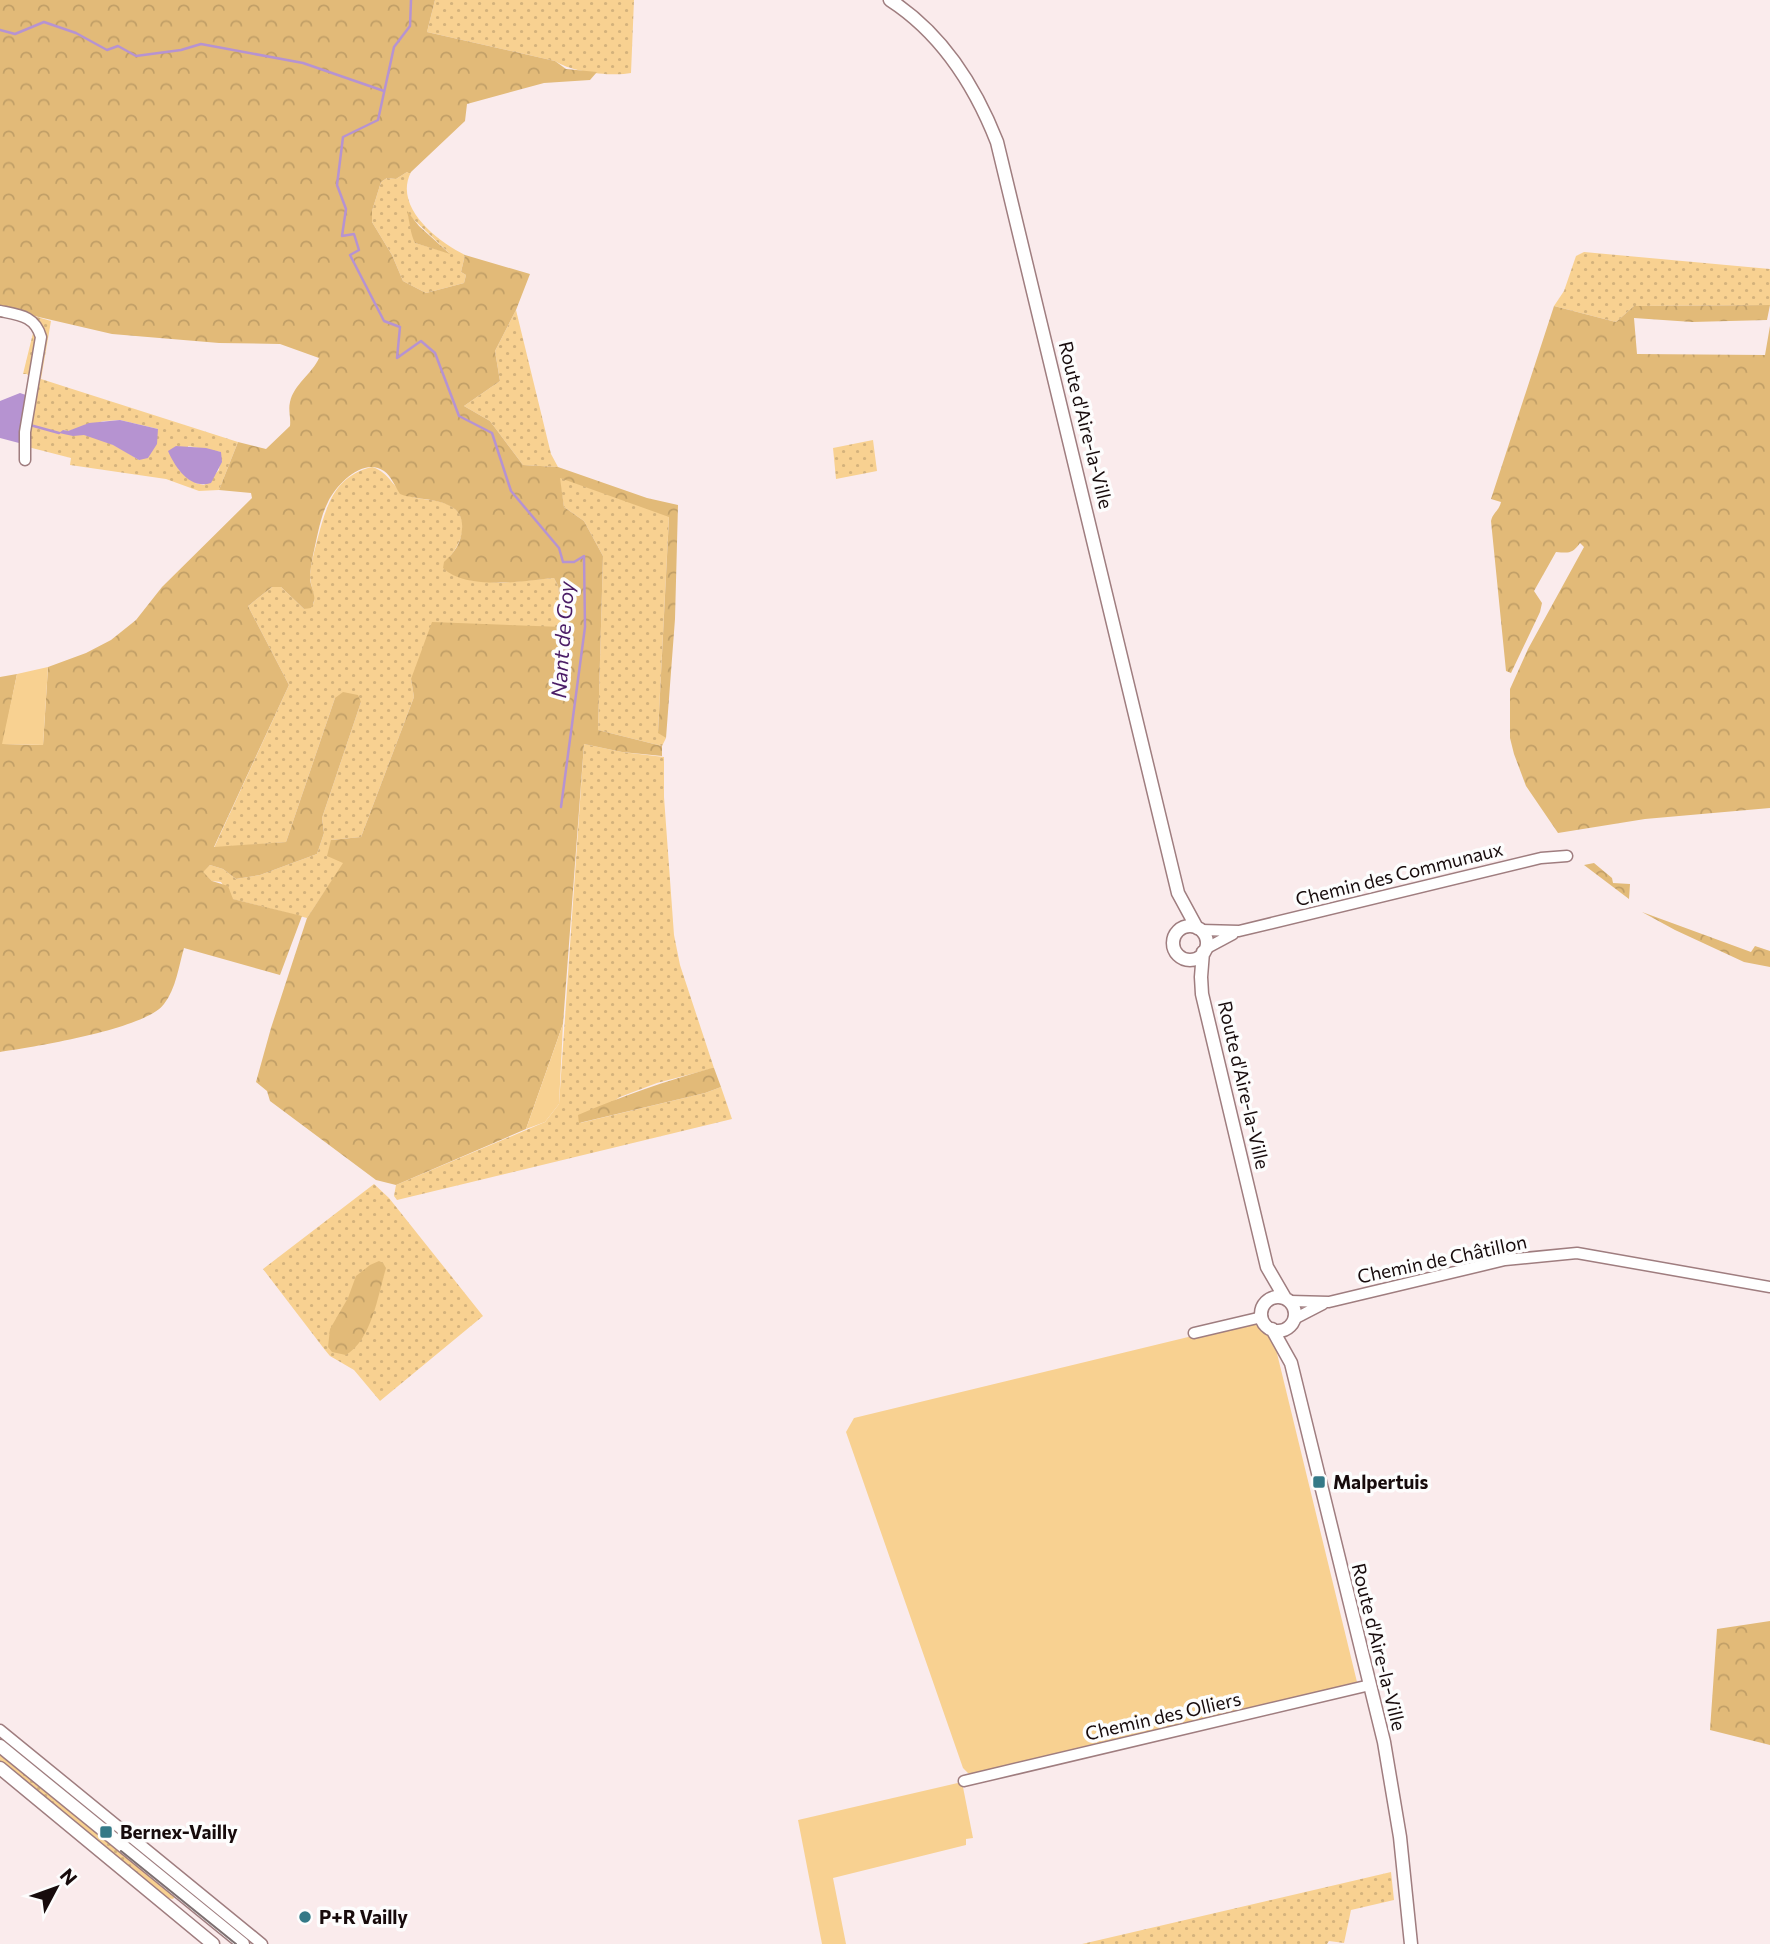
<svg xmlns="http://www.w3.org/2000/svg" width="1770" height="1944" font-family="Commissioner,sans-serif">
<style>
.grass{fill:url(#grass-dots);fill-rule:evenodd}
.forest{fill:url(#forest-crowns)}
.green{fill:#f8d191}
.water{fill:#b693d1}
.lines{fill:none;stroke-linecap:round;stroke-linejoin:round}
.stream{stroke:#b693d1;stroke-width:2.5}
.minor-casing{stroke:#9f7d7f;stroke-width:13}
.major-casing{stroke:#9f7d7f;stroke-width:15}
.minor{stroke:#fff;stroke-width:10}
.major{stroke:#fff;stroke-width:12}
.tram{stroke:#7d7071;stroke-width:2}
.poi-dot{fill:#347987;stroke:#fdfdfd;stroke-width:2.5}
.labels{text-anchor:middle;stroke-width:7;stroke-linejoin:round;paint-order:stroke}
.street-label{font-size:19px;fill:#170b0c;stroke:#fdfdfd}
.poi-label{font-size:19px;font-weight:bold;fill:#170b0c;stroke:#fdfdfd;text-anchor:start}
.water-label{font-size:21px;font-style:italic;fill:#4a1c66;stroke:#fdfdfd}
</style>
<defs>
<pattern id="grass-dots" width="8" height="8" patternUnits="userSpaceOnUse" patternTransform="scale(1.75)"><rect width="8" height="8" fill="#f8d191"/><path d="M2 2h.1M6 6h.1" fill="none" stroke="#d4b27c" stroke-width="1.8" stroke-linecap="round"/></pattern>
<pattern id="forest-crowns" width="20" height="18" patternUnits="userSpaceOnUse" patternTransform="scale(1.75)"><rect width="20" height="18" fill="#e2ba78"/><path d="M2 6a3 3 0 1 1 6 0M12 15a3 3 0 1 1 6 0" fill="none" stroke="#c19f67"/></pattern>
</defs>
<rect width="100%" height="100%" fill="#faebec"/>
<path class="grass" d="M435 0H634L631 73C612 77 571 72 555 61L427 32Z
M407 172H411C393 207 437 241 465 255L461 272 466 275 464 283 426 293 403 281 392 255 372 222V211L381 182 387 178 396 179ZM408 214 449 253 415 243Z
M1584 252 1770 269V305L1634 306 1616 322 1554 306 1564 291 1576 256Z
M516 310 551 454 558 467 523 465 490 421 464 406 500 381 495 351Z
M20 312 51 321 41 379 238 442 219 490 199 491 166 479 70 465 71 458 28 447 31 381 27 374H23L34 329ZM120 420 158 429 139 460C124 450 104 438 85 435 74 434 74 436 63 430L68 431 104 421ZM188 446 221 452 219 470 204 485 195 483Z
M873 440 877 471 836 479 833 448Z
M372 467C390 472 392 489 409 496 421 500 435 499 447 504 475 517 460 548 444 563L470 580 500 583 554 578 558 586 563 627 411 679 414 697 361 837 331 840 344 863 307 918 232 899 221 882 212 881 202 872 210 865 223 869 236 879 260 875 317 854 324 833 322 818 361 702 335 698 286 842 214 848 289 685 248 606 272 587H281L304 609 314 603C315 593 310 585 310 575 311 562 315 549 318 537 327 504 335 476 372 467Z
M559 477 669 516 658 732 666 738 662 746 598 730 603 556 584 521 564 507Z
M584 744 622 752 664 757V797L674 935 680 965 714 1068 657 1083 620 1097 580 1123 705 1093 721 1087 732 1119 397 1200 394 1196 396 1185 545 1122 559 1104Z
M374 1184 389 1198 483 1316 380 1401 354 1370 330 1356 325 1350 263 1269Z
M0 1750 177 1894 173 1899 168 1898 0 1761Z
M1391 1872 1394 1900 1351 1910 1344 1943 1329 1941 1327 1944H1082Z"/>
<path class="forest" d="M0 0H435L427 32 555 61 566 69 597 72 590 80 544 83 467 104 465 121 411 172H407L396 179 387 178 381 182 372 211V222L392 255 403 281 426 293 464 283 466 275 461 272 465 255 530 274 516 310 495 351 500 381 464 406 490 421 523 465 558 467 647 498 678 505 675 619 666 738 658 733 669 517 560 478 564 507 584 521 603 556 598 730 662 746V756L622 752 584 744 563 1024 526 1129 396 1185 376 1180 270 1101 267 1091 256 1082 271 1028 307 918 343 863 327 856 331 840 361 837 414 697 411 679 432 622 563 627 558 586 554 578C524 581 467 591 443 568L444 562C454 553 461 544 462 529 465 495 418 502 400 494 395 486 391 476 384 471 363 457 337 484 328 502 320 517 317 539 313 555 312 562 310 570 310 577 310 589 319 596 311 608L304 609 281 587H272L248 606 289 685 214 847 286 842 335 698 343 692 358 695 361 702 322 818 324 833 317 854 260 875 236 879 223 869 210 865 203 872 212 881 228 886 233 899 302 916 280 975 184 948C179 965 176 989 164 1004 146 1029 33 1047 0 1052V677L17 674 3 744 43 745 48 667 86 653 111 640 136 620 162 587 252 498 251 493 219 490 238 442 266 449 290 426C291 418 288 410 290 402 294 384 312 374 319 358L280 344 219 343 112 334 0 308Z
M407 211 419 226 450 254 415 243C410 233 410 223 407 211Z
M1770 305 1767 320 1692 322 1634 318 1637 354 1765 355 1770 326V808L1645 819 1558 833 1526 786 1514 754 1510 738V689L1528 649 1584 547 1580 543C1572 554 1569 553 1556 552L1534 591 1542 603 1540 612 1511 673 1506 671 1491 521C1493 512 1499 511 1501 502L1491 499 1554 306 1616 322 1634 306Z
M1594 863 1612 878 1613 883 1630 884 1629 899 1584 865Z
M1642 912 1751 952 1755 946 1770 951V967L1744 962 1675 930Z
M712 1068H714L721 1087 705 1093 579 1123 578 1115C622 1096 666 1081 712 1068Z
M379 1261 383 1263 386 1268C378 1295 372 1339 346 1355L332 1352 328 1347 330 1329 348 1298 356 1276 370 1265Z
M1770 1621V1745L1710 1730 1717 1629Z"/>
<path class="green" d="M48 667 43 745 2 744 17 674Z
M563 1024 559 1104 545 1122 526 1129Z
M1246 1323 1257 1325 1274 1341 1357 1682 1347 1688 974 1775 968 1773 963 1768 846 1432 854 1418Z
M962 1782 973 1838 966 1839V1845L833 1878 846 1944H822L798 1820Z"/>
<path class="water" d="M20 393 26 395 19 443 0 438V401Z
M120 420 158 429 157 444 148 458 139 460 113 445 84 435 73 436 59 433 63 430 68 431 89 423Z
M176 446 206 448 221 452 222 462 211 483C190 490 175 467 168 451Z"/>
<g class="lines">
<path class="stream" d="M411 0 410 26 394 47 378 120 343 137 337 185 346 209 342 236 354 234 359 250 350 255 384 321 400 327 397 358 421 341 435 353 459 416 492 433 511 491 559 548 563 562H574L584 556 585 627 561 807
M0 30 15 34 44 22 76 33 107 50 118 46 136 56 181 50 201 44 303 63 384 91
M30 425 59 433"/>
<defs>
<path id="minor" d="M0 311C20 315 35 316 41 337L25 432V460
M1201 930 1239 931 1541 858 1567 856
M1205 949 1233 934
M1290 1301 1329 1302 1505 1260 1577 1253 1770 1287
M1294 1319 1323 1304
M1194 1333 1262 1317
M0 1730 262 1944
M964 1781 1370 1685"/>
<path id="major" d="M890 0C941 33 975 86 997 142L1178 893 1197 928
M1173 943a17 17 0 1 1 34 0a17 17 0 1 1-34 0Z
M1203 952 1201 977 1202 994 1267 1267 1285 1298
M1261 1314a17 17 0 1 1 34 0a17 17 0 1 1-34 0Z
M1272 1329 1291 1363 1384 1742 1400 1837 1411 1944
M0 1746 243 1944
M0 1768 213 1944"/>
</defs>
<use href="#minor" class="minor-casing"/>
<use href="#major" class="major-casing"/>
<use href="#minor" class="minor"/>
<use href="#major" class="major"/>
<path class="tram" d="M121 1851 236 1944"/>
</g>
<g class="poi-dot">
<rect x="1312" y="1475" width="14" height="14" rx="3.5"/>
<rect x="99" y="1825" width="14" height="14" rx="3.5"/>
<circle cx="305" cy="1917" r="7"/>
</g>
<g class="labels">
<g class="street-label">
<text transform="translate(1086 425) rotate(76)" y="7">Route d'Aire-la-Ville</text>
<text transform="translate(1399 874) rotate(-14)" y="7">Chemin des Communaux</text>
<text transform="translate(1244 1085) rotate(77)" y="7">Route d'Aire-la-Ville</text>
<text transform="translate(1442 1259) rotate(-12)" y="7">Chemin de Châtillon</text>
<text transform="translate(1379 1647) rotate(76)" y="7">Route d'Aire-la-Ville</text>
<text transform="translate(1163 1716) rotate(-13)" y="7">Chemin des Olliers</text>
</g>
<g class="poi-label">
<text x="1333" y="1489">Malpertuis</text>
<text x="120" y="1839">Bernex-Vailly</text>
<text x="319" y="1924">P+R Vailly</text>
</g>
<g class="water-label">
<text transform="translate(563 640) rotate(-86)" y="7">Nant de Goy</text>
</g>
</g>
<g transform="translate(56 1888) rotate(49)" stroke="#fdfdfd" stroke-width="5" paint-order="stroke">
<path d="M0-5L12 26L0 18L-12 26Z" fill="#170b0c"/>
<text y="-10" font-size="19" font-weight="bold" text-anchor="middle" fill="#170b0c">N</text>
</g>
</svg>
